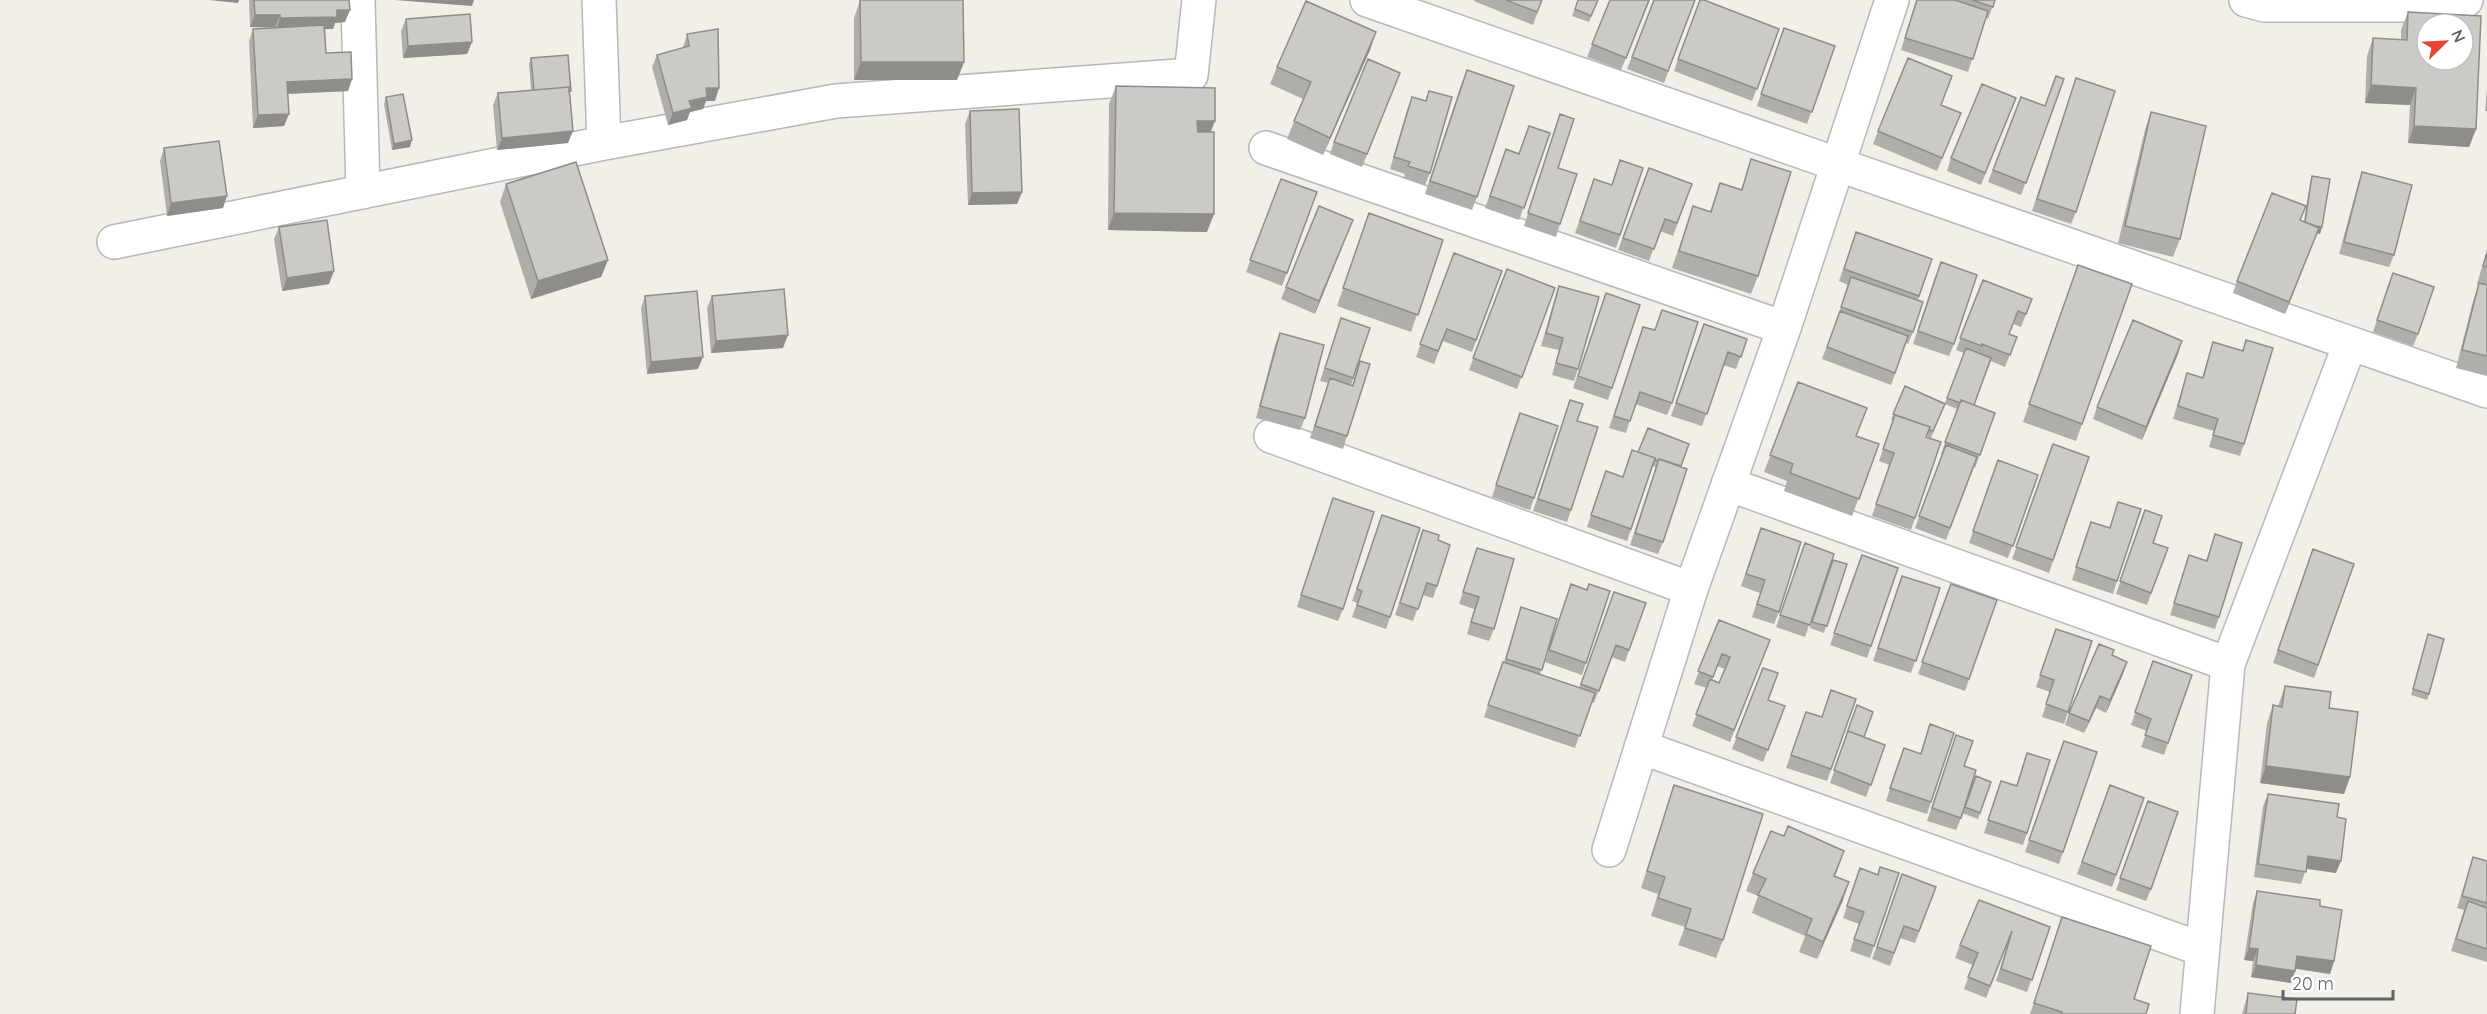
<svg xmlns="http://www.w3.org/2000/svg" width="2487" height="1014" font-family="Quicksand,sans-serif">
<style>
.lines{fill:none;stroke-linecap:round;stroke-linejoin:round}
.minor-casing{stroke:#b5b8bc;stroke-width:36}
.minor{stroke:#fff;stroke-width:33}
.wall{fill:#afaea9;fill-rule:evenodd}
.shaded-wall{fill:#8f8d8a}
.building{fill:#cccac5;stroke:#8f8d8a;stroke-width:1.5;fill-rule:evenodd}
</style>
<rect width="100%" height="100%" fill="#f1efe8"/>
<g class="lines">
<defs>
<path id="minor" d="M358 0 363 192
M599 0 604 143
M1367 0 2487 391
M2246 0 2264 5H2422L2466 0
M1266 148 1784 328
M114 242 604 143 836 101 1191 75 1199 0
M1271 436 1691 589
M1728 484 2228 664
M1641 747 2201 949
M1609 850 1691 589 1784 328 1892 0
M2197 1014 2228 664 2350 344"/>
</defs>
<use href="#minor" class="minor-casing"/>
<use href="#minor" class="minor"/>
</g>
<path class="wall" d="M249 0H349L345 22 335 23 333 29H325L326 53 352 79 348 91 288 94 284 126 253 128 249 41 253 29 275 28 250 27Z
M860 0 964 62 957 80H854V18Z
M1474 0H1542L1533 25 1474 1Z
M1578 0H1598L1589 22 1572 16Z
M1610 0H1650L1621 70 1587 57Z
M1654 0H1695L1664 83 1627 69Z
M1916 0H1995L1988 19 1986 18 1968 72 1901 50Z
M2408 12 2476 129 2469 147 2408 143 2410 105 2365 103 2367 56 2373 38 2401 40V30Z
M406 19 472 42 467 54 403 58 401 31Z
M1784 28 1835 46 1807 124 1757 106Z
M1779 29 1752 101 1674 71 1678 59Z
M1376 32 1370 50 1323 155 1287 139 1303 99 1270 84 1277 67Z
M687 34 715 101H706L703 109 690 112 687 120 668 125 652 67 657 55 683 48Z
M531 58 569 95 568 143 497 150 493 105 498 93 531 90 529 64Z
M1400 73 1362 167 1330 154 1334 142Z
M2076 78V212L2071 224 2032 211Z
M2064 79 2021 195 1988 182 2021 97 2045 106Z
M1462 82 1477 197 1472 210 1425 194Z
M1116 86 1211 132 1207 232 1108 230 1109 104Z
M2487 88V111H2485Z
M1429 91 1430 173 1425 185 1404 178 1405 174 1390 169 1407 110 1412 97 1425 101Z
M386 97 410 147 392 150 384 104Z
M2016 98 1981 185 1947 171 1951 158Z
M970 111 1022 192 1017 204 968 205 965 124Z
M2151 112 2180 239 2173 257 2118 243 2145 130Z
M1961 113 1937 171 1873 144 1878 131Z
M1560 114 1558 168 1560 224 1556 237 1524 226Z
M1550 133 1519 220 1485 208 1506 149 1519 154Z
M164 148 223 208 167 216 160 161Z
M1751 159 1758 276 1751 294 1672 268 1693 206 1710 212 1720 183 1741 190Z
M1643 168 1616 248 1575 233 1594 179 1611 185Z
M1649 168 1692 184 1673 236 1660 231 1649 261 1618 250Z
M2362 172 2394 255 2389 267 2339 254 2358 184Z
M2312 176 2322 227 2320 234 2317 233 2285 314 2233 293 2237 281 2301 220 2304 222 2310 182Z
M1281 179 1317 192 1282 286 1246 272Z
M506 184 608 260 601 277 531 299 500 202Z
M1369 213 1443 240 1411 332 1337 306Z
M279 227 329 284 282 291 274 239Z
M1348 232 1315 314 1281 299 1286 287Z
M1856 232 1932 259 1918 300 1913 332 1908 344 1906 343 1891 385 1822 359 1837 319 1848 285 1839 281Z
M2487 250V376L2456 368 2473 301 2479 285 2477 284Z
M1454 253 1502 271 1472 352 1443 341 1434 364 1416 357Z
M2078 265 2132 284 2076 441 2023 422Z
M1507 269 1555 288 1517 389 1469 370Z
M1936 274 1954 344 1949 356 1913 344Z
M1983 280 2032 299 2021 327 2013 324 2009 334 2017 337 2005 367 1991 361 1974 405 1995 413 1975 468 1974 467 1946 540 1915 528 1942 455 1941 454 1957 409 1945 404 1931 438 1927 436 1915 518 1911 530 1872 516 1889 465 1879 461 1893 421 1891 420 1905 386 1945 403 1964 353 1956 350Z
M2388 285 2418 334 2413 346 2373 332Z
M1559 286 1578 369 1574 381 1552 375 1559 350 1541 346 1555 298Z
M1606 293 1640 305 1608 400 1573 388Z
M645 296 698 369 647 374 641 308Z
M712 296 783 348 711 353 707 308Z
M1662 310 1672 403 1667 415 1635 404 1626 433 1609 428 1639 339 1655 330Z
M1341 318 1370 328 1351 385H1352L1360 361 1347 436 1343 449 1310 438 1328 383 1320 381Z
M1704 324 1747 339 1736 369 1723 365 1702 426 1671 416Z
M1280 333 1305 418 1300 430 1256 418 1275 345Z
M2246 340 2244 444 2240 456 2209 447 2214 431 2173 419 2187 373 2202 378 2213 342 2242 351Z
M2178 354 2142 440 2093 419 2097 407Z
M1798 382 1857 436 1879 444 1852 516 1784 491 1787 481 1764 472Z
M1566 412 1571 510 1567 522 1533 511Z
M1515 426H1558L1530 510 1492 497Z
M2053 444 2089 457 2049 573 2012 559Z
M1638 452 1681 466 1663 542 1658 554 1630 545 1656 467 1653 466 1627 541 1587 527 1606 471 1623 477Z
M1998 460 2038 475 2008 558 1969 543Z
M1329 510 1343 609 1338 621 1297 607Z
M2145 510 2153 543 2168 548 2147 605 2116 594Z
M1382 515 1390 617 1386 629 1352 617 1357 603 1352 601Z
M2091 522 2117 581 2113 594 2072 580Z
M1761 528 1779 612 1774 624 1752 617 1760 593 1741 586Z
M1423 530 1438 540 1437 586 1433 598 1422 595 1413 621 1395 615Z
M2215 534 2219 617 2215 629 2170 615 2189 555 2206 561Z
M1805 543 1834 554 1805 637 1776 627Z
M1477 548 1494 629 1489 641 1467 634 1474 609 1459 604Z
M2313 549 2354 564 2314 678 2273 663Z
M1862 555 1898 568 1867 658 1830 645Z
M1833 560 1847 564 1824 633 1810 628Z
M1902 576 1940 588 1911 673 1873 661Z
M1571 584 1587 590 1610 591 1582 675 1545 662Z
M1951 584 1969 679 1965 691 1918 674Z
M1614 592 1646 603 1625 662 1611 657 1594 703 1591 702 1575 748 1484 717 1503 662H1504L1521 607 1557 619 1540 674 1579 688Z
M1719 620 1770 640 1730 742 1692 726 1707 688 1694 684ZM1717 666 1725 669 1719 683 1712 680Z
M2056 629 2068 712 2064 724 2042 717 2050 692 2036 687Z
M2428 634 2429 694 2427 700 2411 695Z
M2112 655 2123 674 2106 713 2096 708 2084 733 2065 725 2069 713Z
M2153 661 2192 675 2164 755 2141 747 2147 731 2131 725Z
M1763 668 1768 700 1785 706 1763 762 1732 749Z
M2285 686 2329 708 2350 777 2344 794 2260 783 2267 723 2273 705 2278 706Z
M1856 699 1827 781 1786 768 1806 712 1822 717Z
M1857 705 1864 737 1885 745 1866 797 1830 783Z
M1930 724 1931 802 1927 814 1886 801 1899 760 1920 754Z
M1956 735 1961 818 1956 830 1927 821Z
M2064 741 2097 752 2059 864 2025 852Z
M2027 753V833L2023 845 1984 833 2001 781 2016 786Z
M1976 776 1991 782 1978 819 1962 813Z
M1674 785 1723 940 1716 958 1678 945 1685 927 1651 916 1658 894 1641 888Z
M2110 785 2144 798 2112 887 2077 874Z
M2268 794 2337 817 2336 873 2306 869 2301 884 2254 877 2263 806Z
M2148 801 2151 889 2146 901 2116 890Z
M1784 836 1844 851 1835 877 1843 900 1817 959 1799 952 1805 936 1752 913 1758 896 1746 891 1753 873Z
M2473 857 2487 861V962L2451 951 2464 910 2457 908Z
M1860 868 1878 875 1899 873 1870 958 1850 951 1859 924 1843 918Z
M1902 874 1936 887 1915 943 1900 938 1890 966 1872 959Z
M2257 891 2320 906 2334 961 2330 974 2296 969 2291 983 2251 977 2253 961 2244 960 2253 903Z
M2062 917 2146 1014H2030Z
M2050 927 2027 992 1996 981 2008 943 1986 998 1964 989 1973 965 1955 958 1960 945Z
M2248 993 2295 1014H2242Z"/>
<path class="shaded-wall" d="M209 0H239L238 3Z
M395 0H474L472 6Z
M337 10H350L345 22 335 23 333 29 276 30 280 18Z
M255 15H280L275 27H250Z
M1376 32 1370 50 1323 155 1330 138Z
M472 42 467 54 403 58 408 46Z
M861 62H964L957 80H854Z
M352 79 348 91 283 94 287 82Z
M2371 85 2416 88 2410 105 2365 103Z
M706 88H719L715 101H706L703 109 690 112 687 120 668 125 673 113Z
M289 114 284 126 253 128 258 115Z
M1197 121H1215L1208 139 1191 138Z
M2414 126 2476 129 2469 147 2408 143Z
M573 131 568 143 497 150 502 138Z
M412 140 410 147 392 150 394 144Z
M1022 192 1017 204 968 205 972 193Z
M227 196 223 208 167 216 171 203Z
M1114 213 1214 214 1207 232 1108 230Z
M1353 220 1348 232 1315 314 1319 301Z
M2305 225 2322 227 2320 234 2317 233 2285 314 2289 302Z
M608 260 601 277 531 299 538 281Z
M334 271 329 284 282 291 287 278Z
M788 335 783 348 711 353 716 341Z
M2182 341 2178 354 2142 440 2146 427Z
M703 357 698 369 647 374 651 362Z
M2127 662 2123 674 2106 713 2110 700Z
M2100 696 2096 708 2084 733 2089 721Z
M2266 766 2350 777 2344 794 2260 783Z
M2308 856 2341 861 2336 873 2304 868Z
M1849 882 1843 900 1817 959 1823 942Z
M2249 948 2258 949 2253 961 2244 960Z
M2297 956 2334 961 2330 974 2293 968Z
M2256 965 2295 971 2291 983 2251 977Z"/>
<path class="building" d="M254 0H349L350 10H337V17L280 18V15H255Z
M860 0H963L964 62H861Z
M1506 0H1542L1537 12Z
M1578 0H1598L1591 16 1575 9Z
M1610 0H1649L1626 58 1592 44Z
M1654 0H1695L1668 71 1632 57Z
M1700 0H1704L1779 29 1757 89 1678 59Z
M1917 0H1955L1988 11 1973 59 1905 38Z
M1972 0H1995L1993 7Z
M1306 1 1376 32 1330 138 1294 121 1311 82 1277 67Z
M2408 12 2481 16 2476 129 2414 126 2416 88 2371 85 2373 38 2407 40ZM2427 24H2463V60H2427Z
M470 14 472 42 408 46 406 19Z
M324 25 326 53 351 52 352 79 287 82 289 114 258 115 253 29Z
M1784 28 1835 46 1812 112 1761 94Z
M718 29 719 88H706L707 97 689 101 692 108 673 113 657 55 689 46 687 34Z
M568 55 571 91 569 92V87L534 90 531 58Z
M1908 58 1952 76 1941 105 1961 113 1942 158 1878 131Z
M1368 59 1400 73 1367 154 1334 142Z
M1467 70 1514 86 1477 197 1430 181Z
M2056 76 2064 79 2026 183 1993 170 2021 97 2045 106Z
M2076 78 2115 91 2076 212 2037 199Z
M1982 84 2016 98 1985 173 1951 158Z
M1116 86 1215 88V121H1197L1198 132H1214V214L1114 213Z
M569 87 573 131 502 138 498 93Z
M1429 91 1452 97 1430 173 1408 166 1410 162 1394 157 1412 97 1426 101Z
M403 94 412 140 394 144 386 97Z
M1019 109 1022 192 972 193 970 111Z
M2151 112 2206 126 2180 239 2125 226Z
M1560 114 1574 119 1558 168 1577 174 1560 224 1528 213Z
M1529 126 1550 133 1524 208 1490 196 1506 149 1519 154Z
M219 141 227 196 171 203 164 148Z
M1751 159 1791 172 1758 276 1679 251 1693 206 1711 212 1720 183 1742 190Z
M1620 160 1643 168 1620 235 1580 221 1594 179 1612 185Z
M576 162 608 260 538 281 506 184Z
M1649 168 1692 184 1677 223 1665 219 1654 249 1623 238Z
M2362 172 2412 185 2394 255 2344 242Z
M2312 176 2330 179 2322 227 2316 226 2305 222Z
M1281 179 1317 192 1287 273 1250 260Z
M2272 193 2306 206 2300 220 2319 228 2289 302 2237 281Z
M1319 206 1353 220 1319 301 1286 287Z
M1369 213 1443 240 1418 315 1343 288Z
M327 220 334 271 287 278 279 227Z
M1856 232 1932 259 1919 296 1844 269Z
M1454 253 1502 271 1476 340 1447 329 1438 351 1420 344Z
M2487 253V267L2483 266Z
M1941 262 1977 275 1954 344 1918 331Z
M2078 265 2132 284 2082 424 2029 404Z
M1507 269 1555 288 1522 377 1473 358Z
M2393 273 2434 287 2418 334 2377 320Z
M1851 277 1923 302 1913 332 1841 307Z
M1983 280 2032 299 2026 314 2018 311 2009 334 2017 337 2010 355 1982 344V346L1960 338Z
M2479 283 2487 285V356L2462 350Z
M1559 286 1599 297 1578 369 1556 363 1563 338 1546 333Z
M784 289 788 335 716 341 712 296Z
M697 291 703 357 651 362 645 296Z
M1606 293 1640 305 1612 388 1578 376Z
M1662 310 1698 322 1672 403 1640 392 1630 421 1614 416 1643 327 1655 330Z
M1840 311 1908 336 1895 373 1827 347Z
M1341 318 1370 328 1353 378 1325 368Z
M2133 320 2182 341 2146 427 2097 407Z
M1704 324 1747 339 1741 357 1728 352 1707 414 1676 403Z
M1280 333 1324 345 1305 418 1260 406Z
M2246 340 2273 348 2244 444 2213 435 2218 419 2178 406 2187 373 2203 378 2213 342 2243 351Z
M1966 348 1991 358 1974 405 1961 400 1960 403 1947 398Z
M1360 361 1370 364 1347 436 1315 426 1330 378 1353 386Z
M1798 382 1867 408 1856 436 1879 444 1859 499 1790 473 1793 464 1770 455Z
M1905 386 1945 404 1933 431 1929 430 1930 427 1893 414Z
M1570 400 1583 404 1577 421 1598 427 1571 510 1538 499Z
M1961 400 1995 413 1980 455 1945 442Z
M1520 413 1558 426 1534 498 1496 485Z
M1895 415 1930 427 1926 437 1941 442 1915 518 1876 504 1894 453 1883 449Z
M1648 428 1689 444 1681 466 1659 459 1658 461 1655 459V458L1638 452Z
M2053 444 2089 457 2053 560 2016 547Z
M1946 445 1977 457 1950 528 1919 516Z
M1632 450 1655 458 1631 529 1591 515 1606 471 1623 477Z
M1659 459 1687 469 1663 542 1635 533Z
M1998 460 2038 475 2013 546 1973 531Z
M1333 498 1374 512 1343 609 1301 595Z
M2118 502 2141 509 2117 581 2076 567 2091 522 2110 528Z
M2145 510 2162 516 2153 543 2168 548 2151 593 2120 581Z
M1382 515 1420 528 1390 617 1357 605 1362 591 1357 589Z
M1761 528 1801 542 1779 612 1757 604 1765 580 1746 574Z
M1423 530 1439 535 1438 540 1450 545 1437 586 1427 583 1418 609 1400 603Z
M2215 534 2242 543 2219 617 2174 603 2189 555 2207 561Z
M1805 543 1834 554 1810 625 1780 615Z
M1477 548 1514 559 1494 629 1471 622 1479 597 1463 592Z
M2313 549 2354 564 2318 665 2278 650Z
M1862 555 1898 568 1871 646 1834 633Z
M1833 560 1847 564 1827 626 1812 622Z
M1902 576 1940 588 1916 661 1878 648Z
M1571 584 1587 590 1589 584 1610 591 1586 663 1549 650Z
M1951 584 1997 600 1969 679 1922 662Z
M1614 592 1646 603 1629 650 1616 645 1599 691 1581 684Z
M1521 607 1557 619 1542 670 1506 659Z
M1719 620 1770 640 1734 730 1696 714 1710 679 1719 683 1730 657 1722 654 1713 677 1698 671Z
M2056 629 2092 641 2068 712 2046 704 2054 680 2040 675Z
M2428 634 2444 639 2429 694 2413 689Z
M2099 644 2114 650 2112 655 2127 662 2110 700 2100 696 2089 721 2069 713Z
M2153 661 2192 675 2168 743 2145 735 2151 719 2135 712Z
M1503 662 1595 693 1580 736 1488 705Z
M1763 668 1778 673 1768 700 1785 706 1768 750 1736 737Z
M2285 686 2331 692 2329 708 2358 712 2350 777 2266 766 2273 705 2282 707Z
M1831 690 1856 699 1831 769 1791 755 1806 712 1822 717Z
M1857 705 1873 712 1864 737 1848 731 1847 734V733Z
M1930 724 1954 733 1931 802 1890 788 1904 748 1921 754Z
M1848 731 1885 745 1871 785 1834 770Z
M1956 735 1973 741 1964 766 1976 770 1961 818 1932 808Z
M2064 741 2097 752 2063 852 2029 840Z
M2027 753 2050 760 2027 833 1988 820 2001 781 2017 786Z
M1976 776 1991 782 1980 813 1965 807Z
M1674 785 1763 814 1723 940 1685 928 1691 909 1658 898 1665 877 1647 871Z
M2110 785 2144 798 2116 875 2082 862Z
M2268 794 2339 804 2337 817 2346 819 2341 861 2308 856 2306 872 2258 864Z
M2148 801 2178 812 2151 889 2120 878Z
M1788 826 1844 851 1834 876 1849 882 1823 942 1806 934 1812 919 1758 895 1766 879 1753 873 1771 831 1784 836Z
M2473 857 2487 861V903L2462 896Z
M1880 867 1899 873 1874 946 1854 939 1864 912 1847 906 1860 868 1878 875Z
M1902 874 1936 887 1919 931 1904 926 1894 953 1877 947Z
M2257 891 2320 900V906L2342 910 2334 961 2297 956 2295 971 2256 965 2258 949 2249 948Z
M1979 900 2050 927 2032 980 2001 969 2012 931 1990 986 1968 977 1978 953 1960 945Z
M2468 901 2487 908V949L2456 939Z
M2062 917 2151 946 2134 999 2149 1004 2146 1014H2061L2062 1012 2034 1003Z
M2248 993 2297 999 2295 1014H2246Z"/>
<g transform="translate(2445 42) rotate(66)"><circle r="28" fill="#ffffff" stroke="#bfc1c3" stroke-width="1.5"/>
<path d="M0-4.5L10 22L0 15L-10 22Z" fill="#ea4335"/>
<text y="-9" font-size="16" font-weight="bold" text-anchor="middle" fill="#5f6368">N</text>
</g>
<path d="M2283 990v9h110v-9" fill="none" stroke="#5f6368" stroke-width="3"/>
<text x="2292" y="990" font-size="18" fill="#5f6368" stroke="#ffffff" stroke-width="4.5" paint-order="stroke">20 m</text>
</svg>
